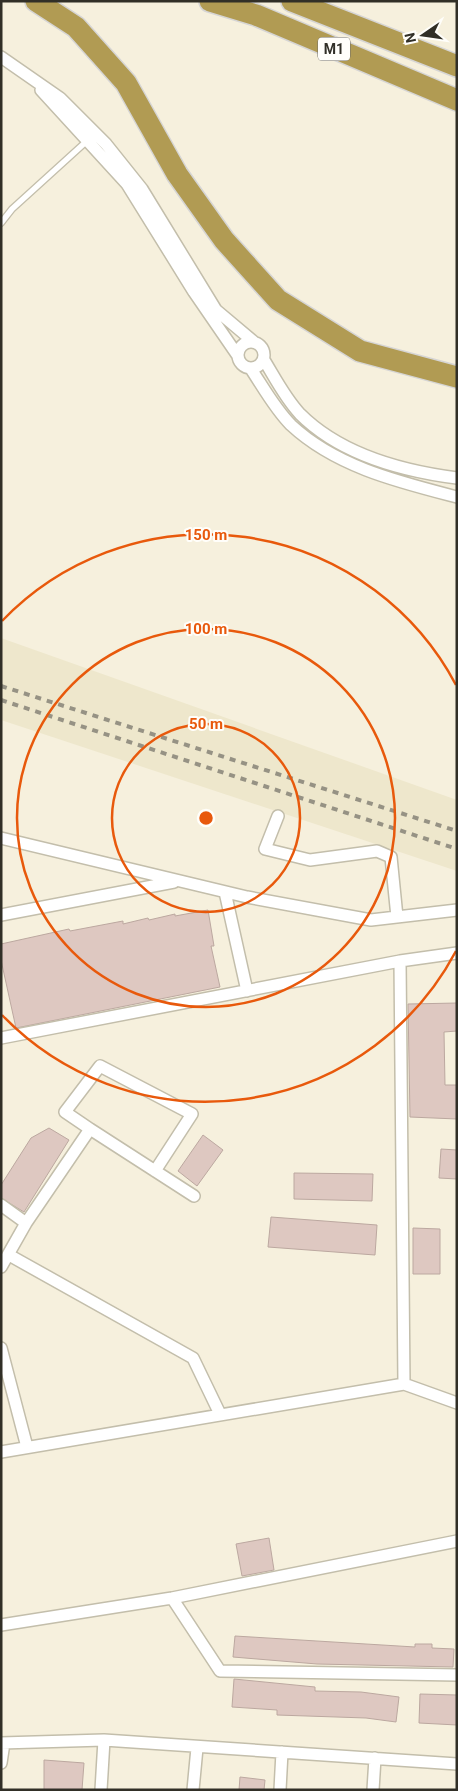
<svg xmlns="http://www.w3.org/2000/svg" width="458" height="1791" font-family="Roboto,sans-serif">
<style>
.built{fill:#eee7cc}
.building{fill:#dec8c1;stroke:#bca8a0}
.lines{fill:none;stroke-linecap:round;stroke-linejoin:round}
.service-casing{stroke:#c3beab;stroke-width:8}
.minor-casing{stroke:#c3beab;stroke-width:14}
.motorway-casing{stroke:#d6d5d4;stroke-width:24}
.service{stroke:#fff;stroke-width:5.5}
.minor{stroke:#fff;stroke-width:11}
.motorway{stroke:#b19b53;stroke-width:21}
.rail{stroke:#969284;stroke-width:4;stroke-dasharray:6 6;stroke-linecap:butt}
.ring{fill:none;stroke:#e8590c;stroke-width:2.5}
.labels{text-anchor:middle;stroke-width:4;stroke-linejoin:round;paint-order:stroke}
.shield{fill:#fffefa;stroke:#6f6d66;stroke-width:1}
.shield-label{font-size:14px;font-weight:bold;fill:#312f27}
.centre{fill:#e8590c;stroke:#fffefa;stroke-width:2.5}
.ring-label{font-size:15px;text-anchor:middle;font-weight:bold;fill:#e8590c;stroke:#fffefa;stroke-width:4;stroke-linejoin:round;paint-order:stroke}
</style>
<rect width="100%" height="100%" fill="#f6f0dd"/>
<path class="built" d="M1 638 457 800V871L1 720Z"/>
<path class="building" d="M208 910 214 946H211L220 987 16 1028 1 960V944L69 929 70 931 123 921V924L148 918 149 920 175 914V916Z
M457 1003V1031L444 1032 445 1085H457V1119L410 1117 408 1004Z
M49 1128 69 1140 24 1212 1 1198V1185L31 1138Z
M203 1135 223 1150 197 1186 178 1171Z
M441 1149 457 1150V1179L439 1178Z
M294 1173 373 1174 372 1201 294 1199Z
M271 1217 377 1225 375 1255 268 1247Z
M413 1228 440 1229V1274H413Z
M269 1538 274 1570 242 1576 236 1544Z
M235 1636 415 1647V1644H432V1648L454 1649 453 1667 317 1664 233 1657Z
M234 1679 315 1687V1691L361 1692 399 1697 396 1722 366 1718 277 1715V1710L232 1707Z
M420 1694 457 1695V1725L419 1723Z
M44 1760 84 1763 82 1790H44Z
M240 1777 265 1780 264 1790H239Z"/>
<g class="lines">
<defs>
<path id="service" d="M1 223 12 209 88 140"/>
<path id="minor" d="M1 57 60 98 106 144 142 189 216 310 254 342
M41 90 127 184 194 292 238 356
M238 355a13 13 0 1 1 26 0a13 13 0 1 1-26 0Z
M264 360C275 378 285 398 300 414 340 454 402 471 457 478
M251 369C263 387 275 409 291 425 336 467 399 482 457 497
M278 816 265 849 310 860 377 851 391 857 397 917
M1 838 247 897 371 920 457 910
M225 892 247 991
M1 915 174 882
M400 961 404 1384
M1 1038 400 961 457 953
M90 1129 65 1112 100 1066 192 1114 155 1171
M1 1205 26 1223
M9 1255 193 1358 220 1414
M1 1267 26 1223 90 1129 194 1196
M1 1348 27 1447
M1 1452 404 1384 457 1403
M172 1598 220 1671 457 1675
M1 1625 172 1598 457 1541
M1 1743 104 1740 457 1764
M1 1763 4 1743
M101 1790 104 1740
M193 1790 197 1748
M280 1790 282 1752
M373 1790 375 1758"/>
<path id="motorway" d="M36 1 76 27 126 83 177 174 224 240 278 300 360 351 457 377
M210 1 256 15 457 100
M292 1 457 66"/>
</defs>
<use href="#service" class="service-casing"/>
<use href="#minor" class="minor-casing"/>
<use href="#motorway" class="motorway-casing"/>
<use href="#service" class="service"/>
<use href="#minor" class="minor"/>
<use href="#motorway" class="motorway"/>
<path class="rail" d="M1 686 457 831
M1 700 457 849"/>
</g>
<g class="ring">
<circle cx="206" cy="818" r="94"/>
<circle cx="206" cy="818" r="189"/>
<path d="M456 951A283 283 0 0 1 2 1015M2 621A283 283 0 0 1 456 685"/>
</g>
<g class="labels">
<rect class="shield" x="318" y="37.5" width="32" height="23" rx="4"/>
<g class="shield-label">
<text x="334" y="54">M1</text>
</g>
</g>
<circle cx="206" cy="818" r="8" class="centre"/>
<g class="ring-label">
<text x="206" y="540">150 m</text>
<text x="206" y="634">100 m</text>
<text x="206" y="729">50 m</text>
</g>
<rect width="458" height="1791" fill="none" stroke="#312f27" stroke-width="5"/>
<g transform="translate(423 35) rotate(257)" stroke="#fffefa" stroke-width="4" paint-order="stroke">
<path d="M0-4L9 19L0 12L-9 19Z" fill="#312f27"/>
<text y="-8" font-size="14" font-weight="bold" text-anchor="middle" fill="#312f27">N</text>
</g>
</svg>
